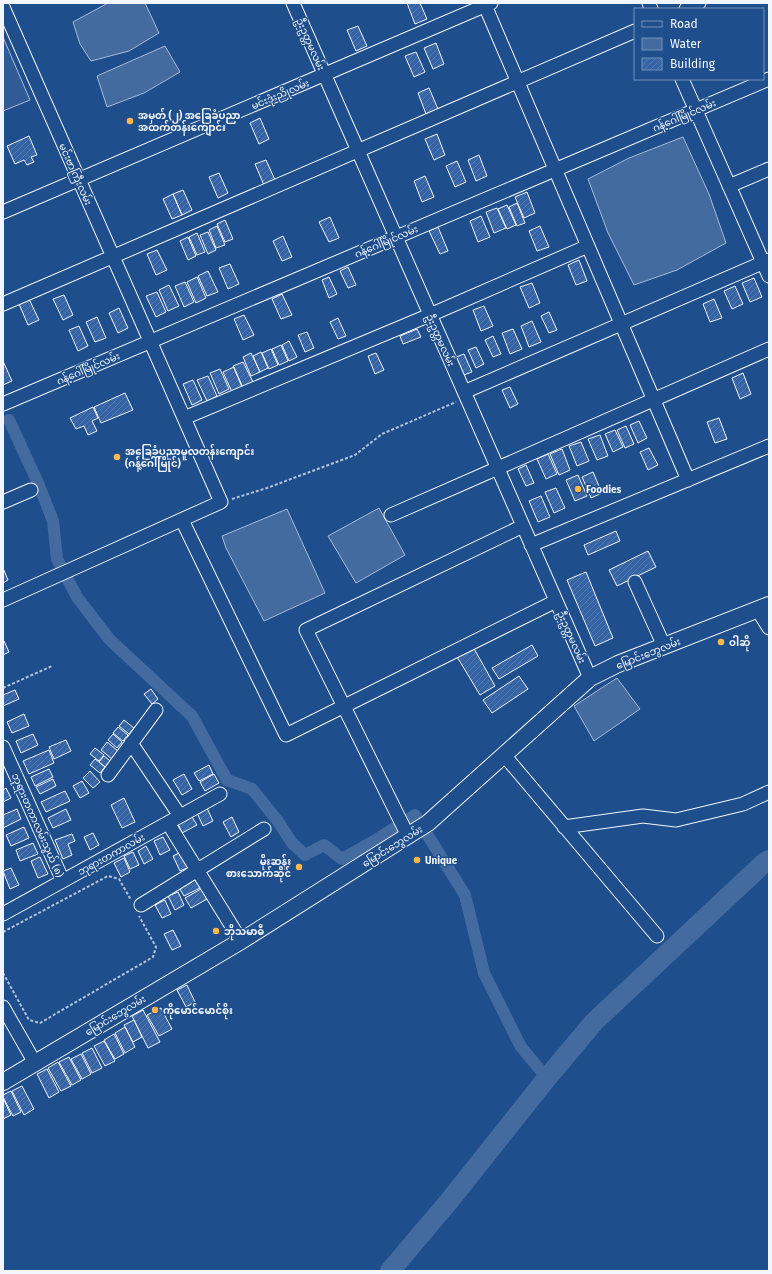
<svg xmlns="http://www.w3.org/2000/svg" width="772" height="1274" font-family="'Fira Sans','Noto Sans Myanmar',sans-serif">
<style>
.park{fill:#305b95;stroke:#a8bbd7}
.water{fill:#446ba0;stroke:#a8bbd7}
.lines{fill:none;stroke-linecap:round;stroke-linejoin:round}
.canal{stroke:#446ba0;stroke-width:12}
.river{stroke:#446ba0;stroke-width:20}
.building{fill:url(#building-hatch);stroke:#f2f6ff}
.minor-casing{stroke:#f2f6ff;stroke-width:15}
.major-casing{stroke:#f2f6ff;stroke-width:18}
.path{stroke:#b3c4dc;stroke-width:2;stroke-dasharray:3 2;stroke-linecap:butt}
.minor{stroke:#1f4e8c;stroke-width:13}
.major{stroke:#1f4e8c;stroke-width:16}
.poi-dot{fill:#ffb74d;stroke:#1f4e8c;stroke-width:1.5}
.labels{text-anchor:middle;stroke-width:3;stroke-linejoin:round;paint-order:stroke}
.street-label{font-size:10px;fill:#f2f6ff;stroke:#1f4e8c}
.poi-label{font-size:10px;font-weight:bold;fill:#f2f6ff;stroke:#1f4e8c;text-anchor:start}
</style>
<defs>
<pattern id="building-hatch" width="6" height="6" patternUnits="userSpaceOnUse"><rect width="6" height="6" fill="#3563a3"/><path d="M-1 1l2-2M0 6l6-6M5 7l2-2" fill="none" stroke="#537ab1"/></pattern>
</defs>
<rect width="100%" height="100%" fill="#1f4e8c"/>
<path class="park" d="M3 37 30 100 3 111Z"/>
<path class="water" d="M108 3H145L159 33 129 51 91 61 80 44 73 22Z
M165 46 180 72 144 93 107 107 97 76Z
M683 137 709 194 726 243 677 270 634 285 608 233 588 179 629 158Z
M379 508 405 555 356 583 328 536Z
M287 509 325 593 264 621 226 548 222 536Z
M617 678 640 709 594 741 574 706Z"/>
<g class="lines">
<path class="canal" d="M9 420 38 483 53 521 57 559 77 597 109 639 192 716 227 780 252 789 277 820 292 843 305 855 324 845 342 859 374 841 415 815 465 895 484 973 521 1047 547 1078"/>
<path class="river" d="M390 1271 450 1200 547 1078 594 1022 765 862 769 860"/>
</g>
<path class="building" d="M407 3H420L427 19 415 24Z
M358 26 367 46 356 51 347 30Z
M436 43 444 64 433 69 424 48Z
M416 52 425 72 414 77 405 56Z
M429 88 438 109 426 114 418 93Z
M260 118 269 139 259 144 250 123Z
M437 134 445 155 434 160 425 139Z
M29 136 37 155 31 157 34 162 27 165 24 160 15 164 7 146Z
M479 155 487 176 476 181 468 160Z
M266 160 275 180 264 185 255 164Z
M457 161 466 182 455 187 446 166Z
M219 173 228 193 218 198 209 177Z
M425 176 434 197 422 202 414 181Z
M183 190 192 210 182 215 173 194Z
M527 192 535 213 524 218 515 197Z
M173 194 182 215 172 219 163 199Z
M517 203 525 223 517 226 509 207Z
M507 205 516 225 507 229 498 209Z
M497 208 506 228 494 233 486 212Z
M481 216 490 237 478 242 470 221Z
M330 217 339 238 329 242 319 222Z
M225 220 233 239 225 242 217 224Z
M217 226 225 245 216 248 209 230Z
M540 226 549 247 537 251 529 231Z
M438 227 448 251 440 254 429 231Z
M208 232 216 250 208 254 200 235Z
M197 233 205 252 197 255 189 237Z
M283 236 292 257 282 261 273 241Z
M188 237 196 256 188 260 180 241Z
M157 250 167 270 156 275 147 254Z
M579 260 587 281 576 285 568 265Z
M230 264 239 284 228 289 219 268Z
M348 267 356 285 348 288 340 271Z
M208 271 218 292 207 296 198 276Z
M197 277 206 298 196 303 187 282Z
M329 277 337 294 329 298 322 280Z
M754 278 762 297 750 302 742 283Z
M185 282 194 302 184 307 175 286Z
M532 283 540 303 529 308 520 287Z
M169 285 179 306 168 311 159 290Z
M735 286 743 304 732 309 724 291Z
M157 292 166 312 156 317 146 296Z
M282 294 292 315 281 319 272 299Z
M64 295 73 315 63 320 53 299Z
M29 299 39 320 28 325 19 304Z
M714 299 722 318 710 322 703 304Z
M484 306 493 326 481 331 473 310Z
M119 308 128 328 118 333 109 313Z
M549 312 557 330 549 333 541 316Z
M244 315 254 335 243 340 234 319Z
M97 317 106 338 95 342 86 322Z
M338 318 346 336 338 339 330 322Z
M532 321 541 342 529 347 521 326Z
M79 326 88 346 78 351 69 330Z
M417 329 421 337 403 344 400 336Z
M513 329 522 349 510 354 502 333Z
M307 332 314 348 305 352 298 335Z
M493 336 501 354 493 357 485 340Z
M289 341 297 357 289 361 282 345Z
M281 345 288 361 279 365 272 349Z
M476 347 484 364 476 368 468 350Z
M271 349 278 365 269 369 262 353Z
M261 352 268 368 260 372 253 356Z
M251 353 260 372 251 376 243 357Z
M376 353 384 370 375 374 368 356Z
M464 354 472 372 464 375 456 357Z
M3 361 12 381 3 385Z
M243 362 253 382 242 387 233 366Z
M234 367 243 388 232 392 223 372Z
M220 369 229 389 219 394 210 373Z
M743 373 751 394 740 399 732 378Z
M208 376 217 396 207 401 197 380Z
M193 380 202 400 192 405 183 384Z
M510 387 518 404 510 408 502 390Z
M125 393 133 410 101 423 94 407Z
M93 407 98 418 92 421 97 431 88 435 84 426 76 429 70 418Z
M719 418 727 439 715 443 707 422Z
M639 421 647 438 638 443 630 425Z
M626 426 634 444 625 448 617 430Z
M615 430 623 447 613 452 605 434Z
M600 435 608 456 597 460 588 439Z
M581 442 589 461 577 466 569 446Z
M649 448 658 465 648 470 640 452Z
M562 449 570 470 559 475 550 454Z
M548 454 557 474 546 479 537 459Z
M526 465 534 483 526 486 518 469Z
M593 472 602 493 591 498 582 477Z
M578 475 587 496 575 501 566 480Z
M556 488 565 508 554 513 545 492Z
M541 496 550 517 538 522 529 501Z
M616 531 620 541 588 555 584 545Z
M648 551 656 567 617 586 609 570Z
M3 568 8 580 3 583Z
M586 572 613 638 595 646 567 580Z
M3 641H4L9 652 3 655Z
M472 645 495 686 480 695 456 655Z
M532 645 538 656 499 679 492 668Z
M519 676 528 689 492 713 483 700Z
M151 689 158 699 152 704 144 694Z
M15 690 19 699 3 706V695Z
M24 714 29 726 12 733 7 722Z
M124 720 134 728 129 734 119 726Z
M118 727 128 735 123 741 113 733Z
M33 734 38 745 21 753 16 741Z
M113 734 122 742 117 748 108 740Z
M66 740 71 751 54 759 49 747Z
M107 742 118 751 112 759 101 750Z
M95 748 104 755 99 761 90 754Z
M49 750 54 763 29 774 23 761Z
M104 756 114 764 109 770 99 762Z
M95 759 105 767 100 773 90 765Z
M209 765 213 774 199 781 194 773Z
M49 769 53 777 35 786 31 777Z
M90 771 100 782 93 788 83 778Z
M184 774 192 789 182 795 173 780Z
M214 774 219 783 205 791 200 782Z
M53 779 56 786 40 794 36 787Z
M82 781 89 793 80 798 73 786Z
M6 788 11 798 3 802V790Z
M65 791 70 801 46 812 41 802Z
M124 798 135 822 122 828 111 805Z
M207 808 213 821 203 826 197 813Z
M17 809 21 819 3 828V815Z
M66 809 71 820 53 828 48 818Z
M192 817 197 825 182 833 178 824Z
M232 817 239 832 231 837 223 822Z
M24 827 29 838 11 846 6 835Z
M93 833 99 845 90 850 84 837Z
M72 834 75 841 68 844 72 855 63 859 55 840Z
M163 837 170 850 160 855 154 841Z
M33 843 38 854 20 861 16 850Z
M146 846 153 859 144 864 138 851Z
M133 852 139 865 130 869 124 856Z
M181 852 189 867 180 871 173 856Z
M40 857 48 874 38 878 31 861Z
M124 858 130 872 121 877 114 863Z
M11 868 19 885 10 889 3 871Z
M195 878 200 888 184 896 178 886Z
M201 889 207 899 191 908 185 898Z
M178 892 184 905 175 910 168 896Z
M165 900 171 914 162 918 155 905Z
M173 930 181 946 172 950 164 934Z
M187 985 195 1002 186 1007 177 990Z
M161 1008 172 1029 159 1036 147 1015Z
M143 1010 160 1042 148 1048 132 1016Z
M134 1020 142 1037 133 1042 124 1025Z
M125 1027 135 1047 125 1053 115 1033Z
M114 1034 124 1054 115 1059 104 1040Z
M104 1041 115 1061 105 1066 94 1046Z
M92 1048 102 1068 92 1073 82 1053Z
M81 1054 91 1074 82 1079 71 1059Z
M69 1057 81 1080 72 1085 59 1062Z
M58 1062 71 1086 61 1091 48 1068Z
M47 1069 59 1092 49 1098 37 1074Z
M22 1086 34 1109 24 1115 12 1091Z
M11 1091 21 1112 13 1116 3 1097V1095Z
M3 1098 11 1115 3 1119Z"/>
<g class="lines">
<defs>
<path id="minor" d="M293 3 590 678
M484 3 688 480
M649 3 651 9
M3 7 221 502 3 600
M686 9 699 3
M682 79 769 276
M729 186 769 169
M3 212 491 3
M3 304 635 31
M464 392 769 260
M3 404 769 79
M184 418 430 315 588 246
M3 502 31 490
M391 515 769 349
M182 520 286 735 556 601
M531 545 769 446
M635 582 664 646
M757 609 769 628
M131 743 180 816
M3 747 63 881
M504 755 657 936
M108 775 156 710
M168 823 241 941
M564 827 643 816 676 820 743 804 769 792
M408 836 306 630 523 526
M141 905 264 829
M3 914 220 794
M3 1007 35 1063"/>
<path id="major" d="M3 1082 241 941 428 823 590 678 618 664 769 605"/>
</defs>
<use href="#minor" class="minor-casing"/>
<use href="#major" class="major-casing"/>
<path class="path" d="M232 499 267 488 355 455 382 434 456 402
M3 688 52 666
M3 932 108 876 119 879 131 900
M3 973 29 1020 40 1023 153 957 156 947 139 916"/>
<use href="#minor" class="minor"/>
<use href="#major" class="major"/>
</g>
<g class="poi-dot">
<circle cx="130" cy="121" r="4"/>
<circle cx="117" cy="457" r="4"/>
<circle cx="578" cy="489" r="4"/>
<circle cx="721" cy="642" r="4"/>
<circle cx="417" cy="860" r="4"/>
<circle cx="299" cy="867" r="4"/>
<circle cx="216" cy="931" r="4"/>
<circle cx="155" cy="1010" r="4"/>
</g>
<g class="labels">
<g class="street-label">
<text transform="translate(311 44) rotate(66)" y="4">ဦးဥတ္တမလမ်း</text>
<text transform="translate(280 94) rotate(-23)" y="4">မင်းဒုံးညိုလမ်း</text>
<text transform="translate(684 115) rotate(-23)" y="4">ဂန့်ဂေါ်မြိုင်လမ်း</text>
<text transform="translate(76 174) rotate(66)" y="4">မင်းဗာကြီးလမ်း</text>
<text transform="translate(386 241) rotate(-23)" y="4">ဂန့်ဂေါ်မြိုင်လမ်း</text>
<text transform="translate(441 340) rotate(66)" y="4">ဦးဥတ္တမလမ်း</text>
<text transform="translate(88 368) rotate(-23)" y="4">ဂန့်ဂေါ်မြိုင်လမ်း</text>
<text transform="translate(572 637) rotate(66)" y="4">ဦးဥတ္တမလမ်း</text>
<text transform="translate(648 653) rotate(-22)" y="4">မြောင်းဘွေလမ်း</text>
<text transform="translate(38 825) rotate(66)" y="4">ဘုရားတကာလမ်းသွယ် (၈)</text>
<text transform="translate(392 846) rotate(-32)" y="4">မြောင်းဘွေလမ်း</text>
<text transform="translate(111 854) rotate(-29)" y="4">ဘုရားတကာလမ်း</text>
<text transform="translate(115 1015) rotate(-31)" y="4">မြောင်းဘွေလမ်း</text>
</g>
<g class="poi-label">
<text x="138" y="119">အမှတ် (၂) အခြေခံပညာ<tspan x="138" dy="12">အထက်တန်းကျောင်း</tspan></text>
<text x="125" y="455">အခြေခံပညာမူလတန်းကျောင်း<tspan x="125" dy="12">(ဂန့်ဂေါ်မြိုင်)</tspan></text>
<text x="586" y="493">Foodies</text>
<text x="729" y="646">ဝါဆို</text>
<text x="425" y="864">Unique</text>
<text x="291" y="865" text-anchor="end">မိုးဆန်း<tspan x="291" dy="12">စားသောက်ဆိုင်</tspan></text>
<text x="224" y="935">ဘိုသမာဓီ</text>
<text x="163" y="1014">ကိုမောင်မောင်စိုး</text>
</g>
</g>
<rect width="772" height="1274" fill="none" stroke="#f2f6ff" stroke-width="8"/>
<rect x="634" y="8" width="130" height="72" fill="#1f4e8c" stroke="#7391ba"/>
<rect x="642" y="21" width="20" height="6" fill="#1f4e8c" stroke="#7391ba"/>
<text x="670" y="28" font-size="12" fill="#f2f6ff">Road</text>
<rect x="642" y="38" width="20" height="12" fill="#446ba0" stroke="#7391ba"/>
<text x="670" y="48" font-size="12" fill="#f2f6ff">Water</text>
<rect x="642" y="58" width="20" height="12" fill="url(#building-hatch)" stroke="#7391ba"/>
<text x="670" y="68" font-size="12" fill="#f2f6ff">Building</text>
</svg>
